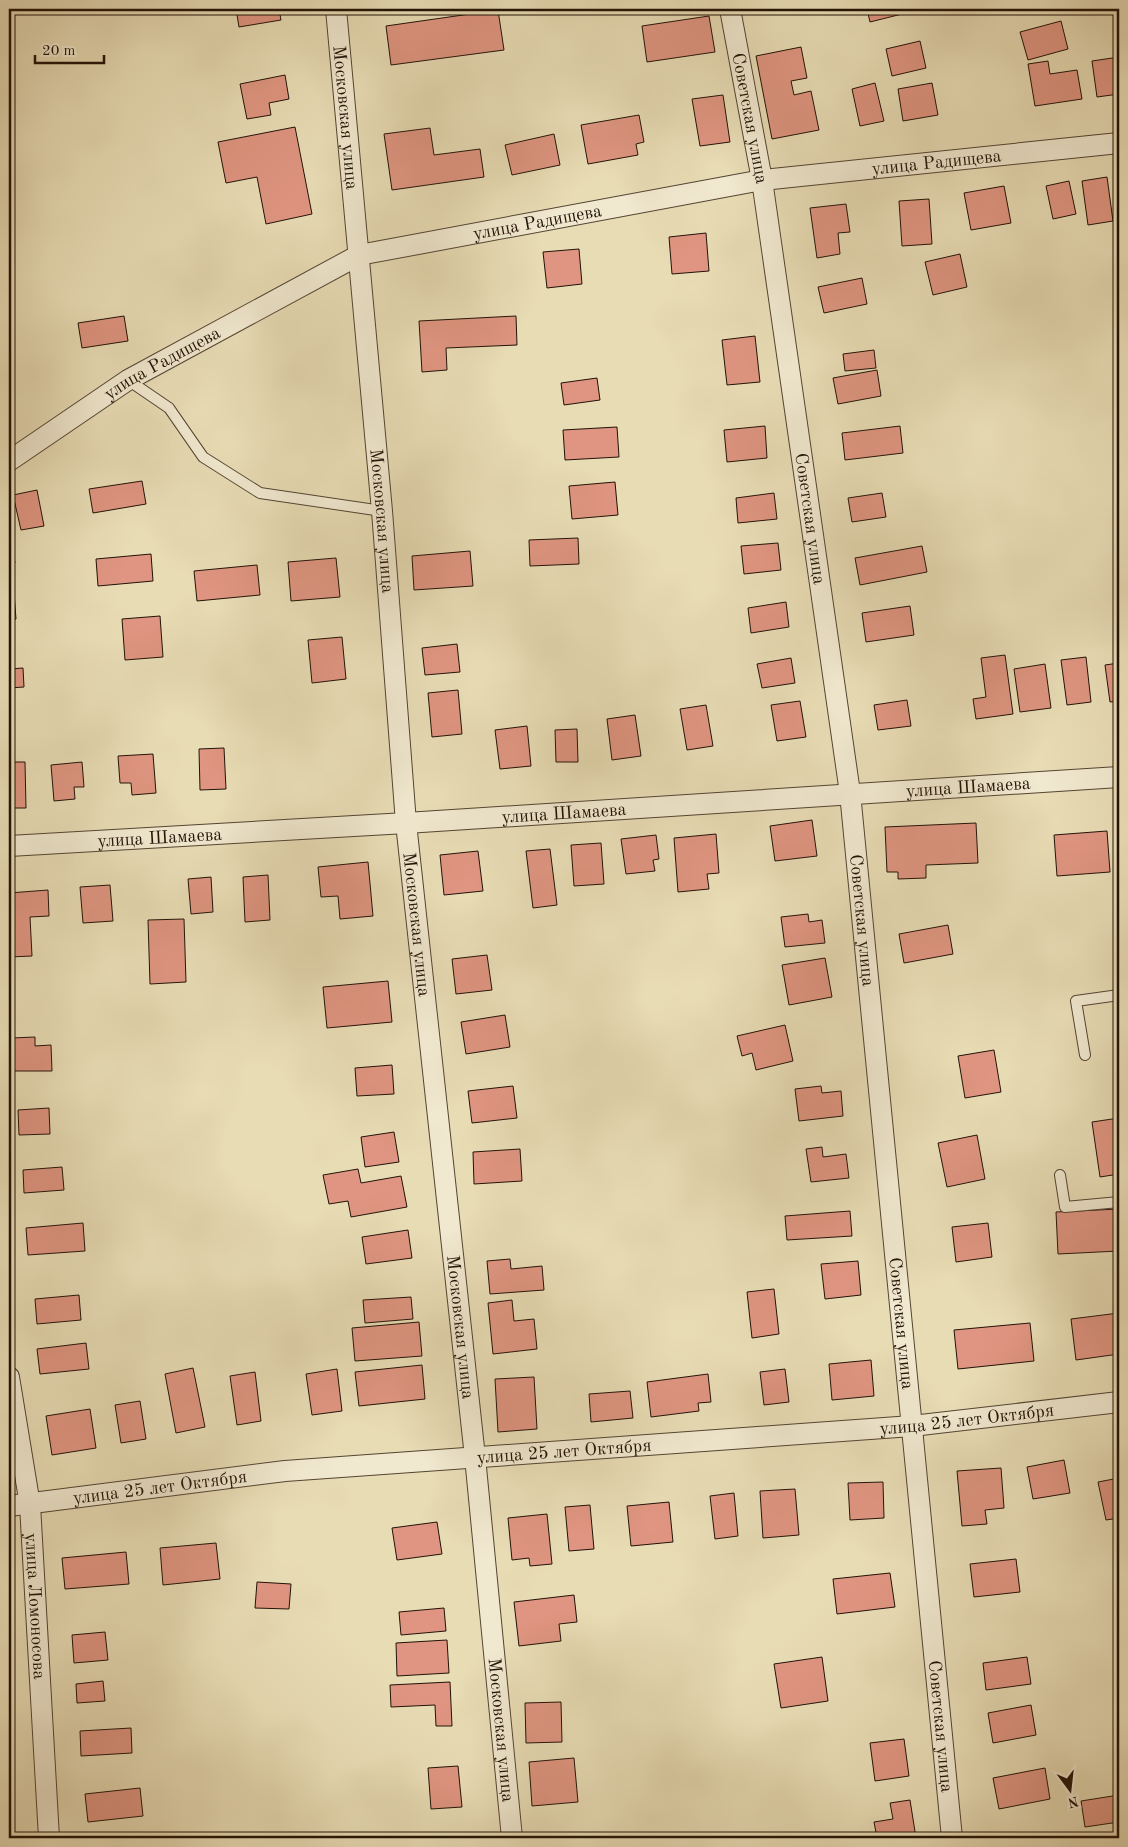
<svg xmlns="http://www.w3.org/2000/svg" width="1128" height="1847" font-family="'Old Standard TT',serif">
<style>
.building{fill:#df9581;stroke:#221207}
.lines{fill:none;stroke-linecap:round;stroke-linejoin:round}
.lane-casing{stroke:#544432;stroke-width:12}
.street-casing{stroke:#544432;stroke-width:22}
.lane{stroke:#f0e8cf;stroke-width:10}
.street{stroke:#f0e8cf;stroke-width:20}
.labels{text-anchor:middle;stroke-width:5;stroke-linejoin:round;paint-order:stroke}
.street-label{font-size:18px;fill:#221207;stroke:#f0e8cf}
</style>
<rect width="100%" height="100%" fill="#e8dcb5"/>
<filter id="stains"><feTurbulence type="fractalNoise" baseFrequency=".004" numOctaves="4"/><feColorMatrix values="0 0 0 0 .2 0 0 0 0 .09 0 0 0 0 .02 0 0 0 .5 -.17"/></filter>
<radialGradient id="worn" r=".72"><stop offset=".6" stop-color="#630" stop-opacity="0"/><stop offset="1" stop-color="#630" stop-opacity=".3"/></radialGradient>
<path class="building" d="M236 9H279L281 20 239 27Z
M867 9H914V11L870 22Z
M498 10 504 50 391 65 386 26Z
M709 16 715 52 647 62 642 26Z
M1061 21 1068 49 1028 60 1020 32Z
M920 41 926 68 892 76 886 49Z
M801 47 807 78 791 81 794 95 811 91 819 130 772 139 756 56Z
M1119 57V94L1097 97 1092 61Z
M1048 61 1050 74 1077 70 1082 99 1035 106 1028 64Z
M285 75 289 99 269 103 271 115 247 119 240 84Z
M875 83 884 121 860 126 852 89Z
M932 83 938 115 903 121 898 89Z
M723 95 730 142 700 146 692 99Z
M639 115 644 142 636 144 638 155 588 164 581 125Z
M295 127 312 214 266 224 257 177 226 183 218 142Z
M430 128 434 155 480 149 484 177 392 190 384 134Z
M554 134 560 165 512 175 505 145Z
M1107 177 1113 221 1088 225 1082 181Z
M1069 181 1076 214 1053 219 1046 186Z
M1004 186 1011 223 971 230 964 193Z
M929 199 932 244 902 246 899 201Z
M846 204 850 232 838 233 840 254 817 258 810 208Z
M706 233 709 271 672 274 669 237Z
M579 249 582 284 547 288 543 252Z
M960 254 967 287 933 295 925 262Z
M862 278 867 304 824 313 818 287Z
M124 316 128 341 82 348 78 323Z
M516 316 517 345 446 348 447 370 422 372 419 321Z
M755 336 760 382 727 385 722 340Z
M874 350 876 368 845 371 843 354Z
M877 370 881 396 838 404 833 378Z
M597 378 600 400 564 405 561 383Z
M765 426 767 458 727 462 724 430Z
M900 426 903 453 845 460 842 433Z
M617 427 619 457 565 460 563 430Z
M142 481 146 504 93 513 89 489Z
M615 482 618 515 572 519 569 486Z
M37 490 44 526 21 530 13 495Z
M774 493 777 519 738 523 736 498Z
M882 493 886 517 852 522 848 498Z
M9 534 15 563 9 565Z
M578 538 579 564 530 566 529 540Z
M778 543 781 570 744 574 741 546Z
M922 546 927 572 860 585 855 558Z
M470 551 473 586 414 590 412 556Z
M151 554 153 581 98 586 96 559Z
M336 558 340 597 291 601 288 562Z
M257 565 260 595 197 601 194 571Z
M14 593 16 619 10 620 11 634H9V594Z
M786 602 789 627 751 633 748 608Z
M910 606 914 635 866 642 862 613Z
M160 616 163 657 125 660 122 619Z
M342 637 346 679 312 683 308 640Z
M457 644 460 672 425 675 422 648Z
M1005 655 1013 714 976 719 973 699 986 697 981 658Z
M1086 657 1091 702 1067 705 1061 660Z
M791 658 795 683 762 688 757 664Z
M1119 663V701L1110 702 1105 665Z
M1045 664 1051 708 1020 712 1014 669Z
M23 668 24 687 9 688V669Z
M458 690 462 734 432 737 428 693Z
M907 700 911 726 878 730 874 705Z
M800 701 806 737 777 741 771 705Z
M706 705 713 746 687 750 680 709Z
M635 715 641 756 612 760 607 719Z
M527 726 531 766 500 769 495 730Z
M577 729 578 762H556L555 730Z
M224 748 226 789 200 790 199 749Z
M153 754 156 793 132 795 131 783H120L118 756Z
M9 762H25L26 808H9Z
M82 762 84 787H74L75 799 54 801 51 765Z
M812 820 817 856 775 861 770 826Z
M976 823 978 863 926 865V878L898 879V872H887L885 827Z
M1107 831 1110 872 1057 876 1054 835Z
M716 834 719 873 707 874 709 889 678 892 674 838Z
M656 835 659 859 653 860 655 871 626 874 621 839Z
M601 843 604 884 574 886 571 845Z
M550 849 557 905 533 908 526 851Z
M478 851 483 891 444 895 440 855Z
M368 862 373 916 340 919 338 896 321 897 318 867Z
M268 875 270 920 245 922 243 877Z
M211 877 213 912 191 914 188 879Z
M110 885 113 921 83 923 80 887Z
M48 890 49 916 30 917 32 956 9 957V893Z
M808 914 809 922 822 920 825 943 785 947 781 917Z
M184 919 186 982 150 984 148 920Z
M948 925 953 954 904 963 899 934Z
M487 955 492 990 456 994 452 959Z
M825 958 832 997 789 1005 782 965Z
M388 981 392 1022 327 1028 323 987Z
M505 1015 510 1047 466 1054 461 1022Z
M785 1025 793 1061 756 1070 752 1053 742 1056 737 1036Z
M35 1037V1046L51 1045 52 1071H13L12 1038Z
M994 1050 1001 1092 965 1098 958 1056Z
M392 1065 394 1094 357 1096 355 1068Z
M513 1086 517 1118 472 1123 468 1091Z
M821 1086 822 1093 841 1091 843 1116 799 1121 795 1089Z
M49 1108 50 1134 19 1135 18 1110Z
M1119 1118V1174L1100 1177 1092 1122Z
M394 1132 399 1162 365 1167 361 1137Z
M977 1135 985 1179 947 1187 938 1143Z
M822 1147 823 1157 846 1154 849 1178 811 1182 806 1149Z
M520 1149 522 1181 474 1184 473 1152Z
M62 1167 64 1190 24 1193 23 1170Z
M358 1169 361 1183 401 1176 407 1207 351 1217 348 1201 329 1204 323 1175Z
M1119 1209V1251L1058 1254 1056 1212Z
M850 1211 852 1236 787 1240 785 1216Z
M83 1223 85 1251 28 1255 26 1228Z
M988 1223 992 1257 956 1262 952 1227Z
M408 1230 412 1258 366 1264 362 1237Z
M510 1259 511 1269 542 1266 544 1290 490 1294 487 1261Z
M858 1261 861 1295 825 1299 821 1264Z
M774 1289 779 1334 752 1338 747 1292Z
M79 1295 81 1320 37 1324 35 1299Z
M411 1297 413 1319 365 1323 363 1300Z
M512 1300 514 1321 534 1319 537 1349 493 1354 488 1303Z
M1119 1313V1354L1076 1360 1071 1319Z
M419 1322 422 1356 355 1361 352 1328Z
M1030 1323 1034 1361 958 1369 954 1330Z
M86 1343 89 1369 40 1374 37 1349Z
M871 1360 874 1396 832 1400 829 1364Z
M422 1365 425 1399 359 1406 355 1372Z
M193 1368 205 1427 176 1433 165 1374Z
M337 1369 342 1411 312 1415 306 1374Z
M785 1369 789 1402 764 1405 760 1372Z
M255 1372 261 1421 237 1425 230 1376Z
M708 1374 711 1402 698 1403 699 1411 651 1417 647 1382Z
M534 1377 537 1429 498 1432 495 1379Z
M630 1391 633 1418 591 1422 589 1394Z
M140 1401 146 1439 121 1443 115 1405Z
M90 1409 96 1448 52 1455 46 1416Z
M1064 1460 1070 1493 1033 1499 1027 1467Z
M1001 1468 1004 1508 985 1510 987 1524 962 1526 957 1471Z
M1119 1478V1518L1106 1520 1098 1482Z
M883 1482 884 1518 850 1520 848 1483Z
M795 1489 799 1535 763 1538 760 1491Z
M734 1493 738 1536 715 1539 710 1496Z
M669 1502 673 1542 631 1546 627 1506Z
M590 1505 594 1549 569 1551 565 1507Z
M547 1514 552 1564 530 1566 529 1558 512 1560 508 1518Z
M437 1522 442 1554 397 1560 392 1528Z
M216 1543 220 1579 163 1585 160 1548Z
M126 1552 129 1584 65 1589 62 1558Z
M1016 1559 1020 1592 974 1597 970 1564Z
M890 1573 895 1607 837 1614 833 1579Z
M257 1582 291 1584 289 1609 255 1608Z
M574 1595 577 1622 559 1624 561 1641 519 1646 514 1602Z
M444 1608 446 1631 401 1635 399 1612Z
M105 1632 108 1660 74 1663 72 1635Z
M447 1640 449 1673 397 1676 396 1643Z
M822 1657 828 1701 781 1708 774 1664Z
M1027 1657 1031 1684 986 1690 983 1663Z
M103 1681 105 1701 77 1703 76 1684Z
M450 1682 452 1726H436L435 1705 391 1707 390 1685Z
M561 1702 562 1742 526 1743 525 1703Z
M1031 1705 1036 1735 993 1743 988 1713Z
M131 1728 132 1753 81 1756 80 1731Z
M904 1739 909 1776 875 1781 870 1743Z
M574 1758 578 1802 532 1806 529 1762Z
M458 1766 462 1807 431 1809 428 1768Z
M1045 1768 1050 1799 999 1809 993 1778Z
M140 1788 143 1816 88 1822 85 1794Z
M1119 1795V1822L1085 1827 1081 1801Z
M910 1800 916 1838H877L874 1822 893 1819 890 1803Z"/>
<g class="lines">
<defs>
<path id="lane" d="M128 380 169 408 203 457 260 493 382 511
M1085 1055 1076 1001 1119 995
M1060 1175 1065 1207 1119 1202"/>
<g id="street">
<path id="s1" d="M336 9 382 511 406 823 475 1457 512 1838"/>
<path id="s2" d="M730 9 762 180 850 793 952 1838"/>
<path id="s3" d="M9 461 128 380 359 255 762 180 1119 143"/>
<path id="s4" d="M9 846 406 823 1119 777"/>
<path id="s5" d="M9 1377 30 1505 49 1838"/>
<path id="s6" d="M9 1506 285 1471 912 1426 1119 1402"/>
</g>
</defs>
<use href="#lane" class="lane-casing"/>
<use href="#street" class="street-casing"/>
<use href="#lane" class="lane"/>
<use href="#street" class="street"/>
</g>
<g class="labels">
<g class="street-label">
<text dy="6" stroke="none"><textPath href="#s1" startOffset="109">Московская улица</textPath></text>
<text dy="6" stroke="none"><textPath href="#s2" startOffset="111">Советская улица</textPath></text>
<text dy="6" stroke="none"><textPath href="#s3" startOffset="992">улица Радищева</textPath></text>
<text dy="6" stroke="none"><textPath href="#s3" startOffset="588">улица Радищева</textPath></text>
<text dy="6" stroke="none"><textPath href="#s3" startOffset="182">улица Радищева</textPath></text>
<text dy="6" stroke="none"><textPath href="#s2" startOffset="516">Советская улица</textPath></text>
<text dy="6" stroke="none"><textPath href="#s1" startOffset="514">Московская улица</textPath></text>
<text dy="6" stroke="none"><textPath href="#s4" startOffset="961">улица Шамаева</textPath></text>
<text dy="6" stroke="none"><textPath href="#s4" startOffset="556">улица Шамаева</textPath></text>
<text dy="6" stroke="none"><textPath href="#s4" startOffset="151">улица Шамаева</textPath></text>
<text dy="6" stroke="none"><textPath href="#s2" startOffset="921">Советская улица</textPath></text>
<text dy="6" stroke="none"><textPath href="#s1" startOffset="919">Московская улица</textPath></text>
<text dy="6" stroke="none"><textPath href="#s2" startOffset="1326">Советская улица</textPath></text>
<text dy="6" stroke="none"><textPath href="#s1" startOffset="1324">Московская улица</textPath></text>
<text dy="6" stroke="none"><textPath href="#s6" startOffset="962">улица 25 лет Октября</textPath></text>
<text dy="6" stroke="none"><textPath href="#s6" startOffset="558">улица 25 лет Октября</textPath></text>
<text dy="6" stroke="none"><textPath href="#s6" startOffset="152">улица 25 лет Октября</textPath></text>
<text dy="6" stroke="none"><textPath href="#s5" startOffset="231">улица Ломоносова</textPath></text>
<text dy="6" stroke="none"><textPath href="#s2" startOffset="1731">Советская улица</textPath></text>
<text dy="6" stroke="none"><textPath href="#s1" startOffset="1729">Московская улица</textPath></text>
</g>
</g>
<rect width="1128" height="1847" fill="none" stroke="#e8dcb5" stroke-width="30"/>
<rect x="10" y="10" width="1108" height="1827" fill="none" stroke="#221207" stroke-width="2.5"/>
<rect x="15" y="15" width="1098" height="1817" fill="none" stroke="#221207"/>
<g transform="translate(1070 1790) rotate(165)" stroke="#f0e8cf" stroke-width="4" paint-order="stroke">
<path d="M0-4L9 19L0 12L-9 19Z" fill="#221207"/>
<text y="-8" font-size="14" font-weight="bold" text-anchor="middle" fill="#221207">N</text>
</g>
<path d="M35 55v8h69v-8" fill="none" stroke="#221207" stroke-width="2.5"/>
<text x="42" y="55" font-size="15" fill="#221207" stroke="#f0e8cf" stroke-width="4" paint-order="stroke">20 m</text>
<rect width="100%" height="100%" filter="url(#stains)"/>
<rect width="100%" height="100%" fill="url(#worn)"/>
</svg>
